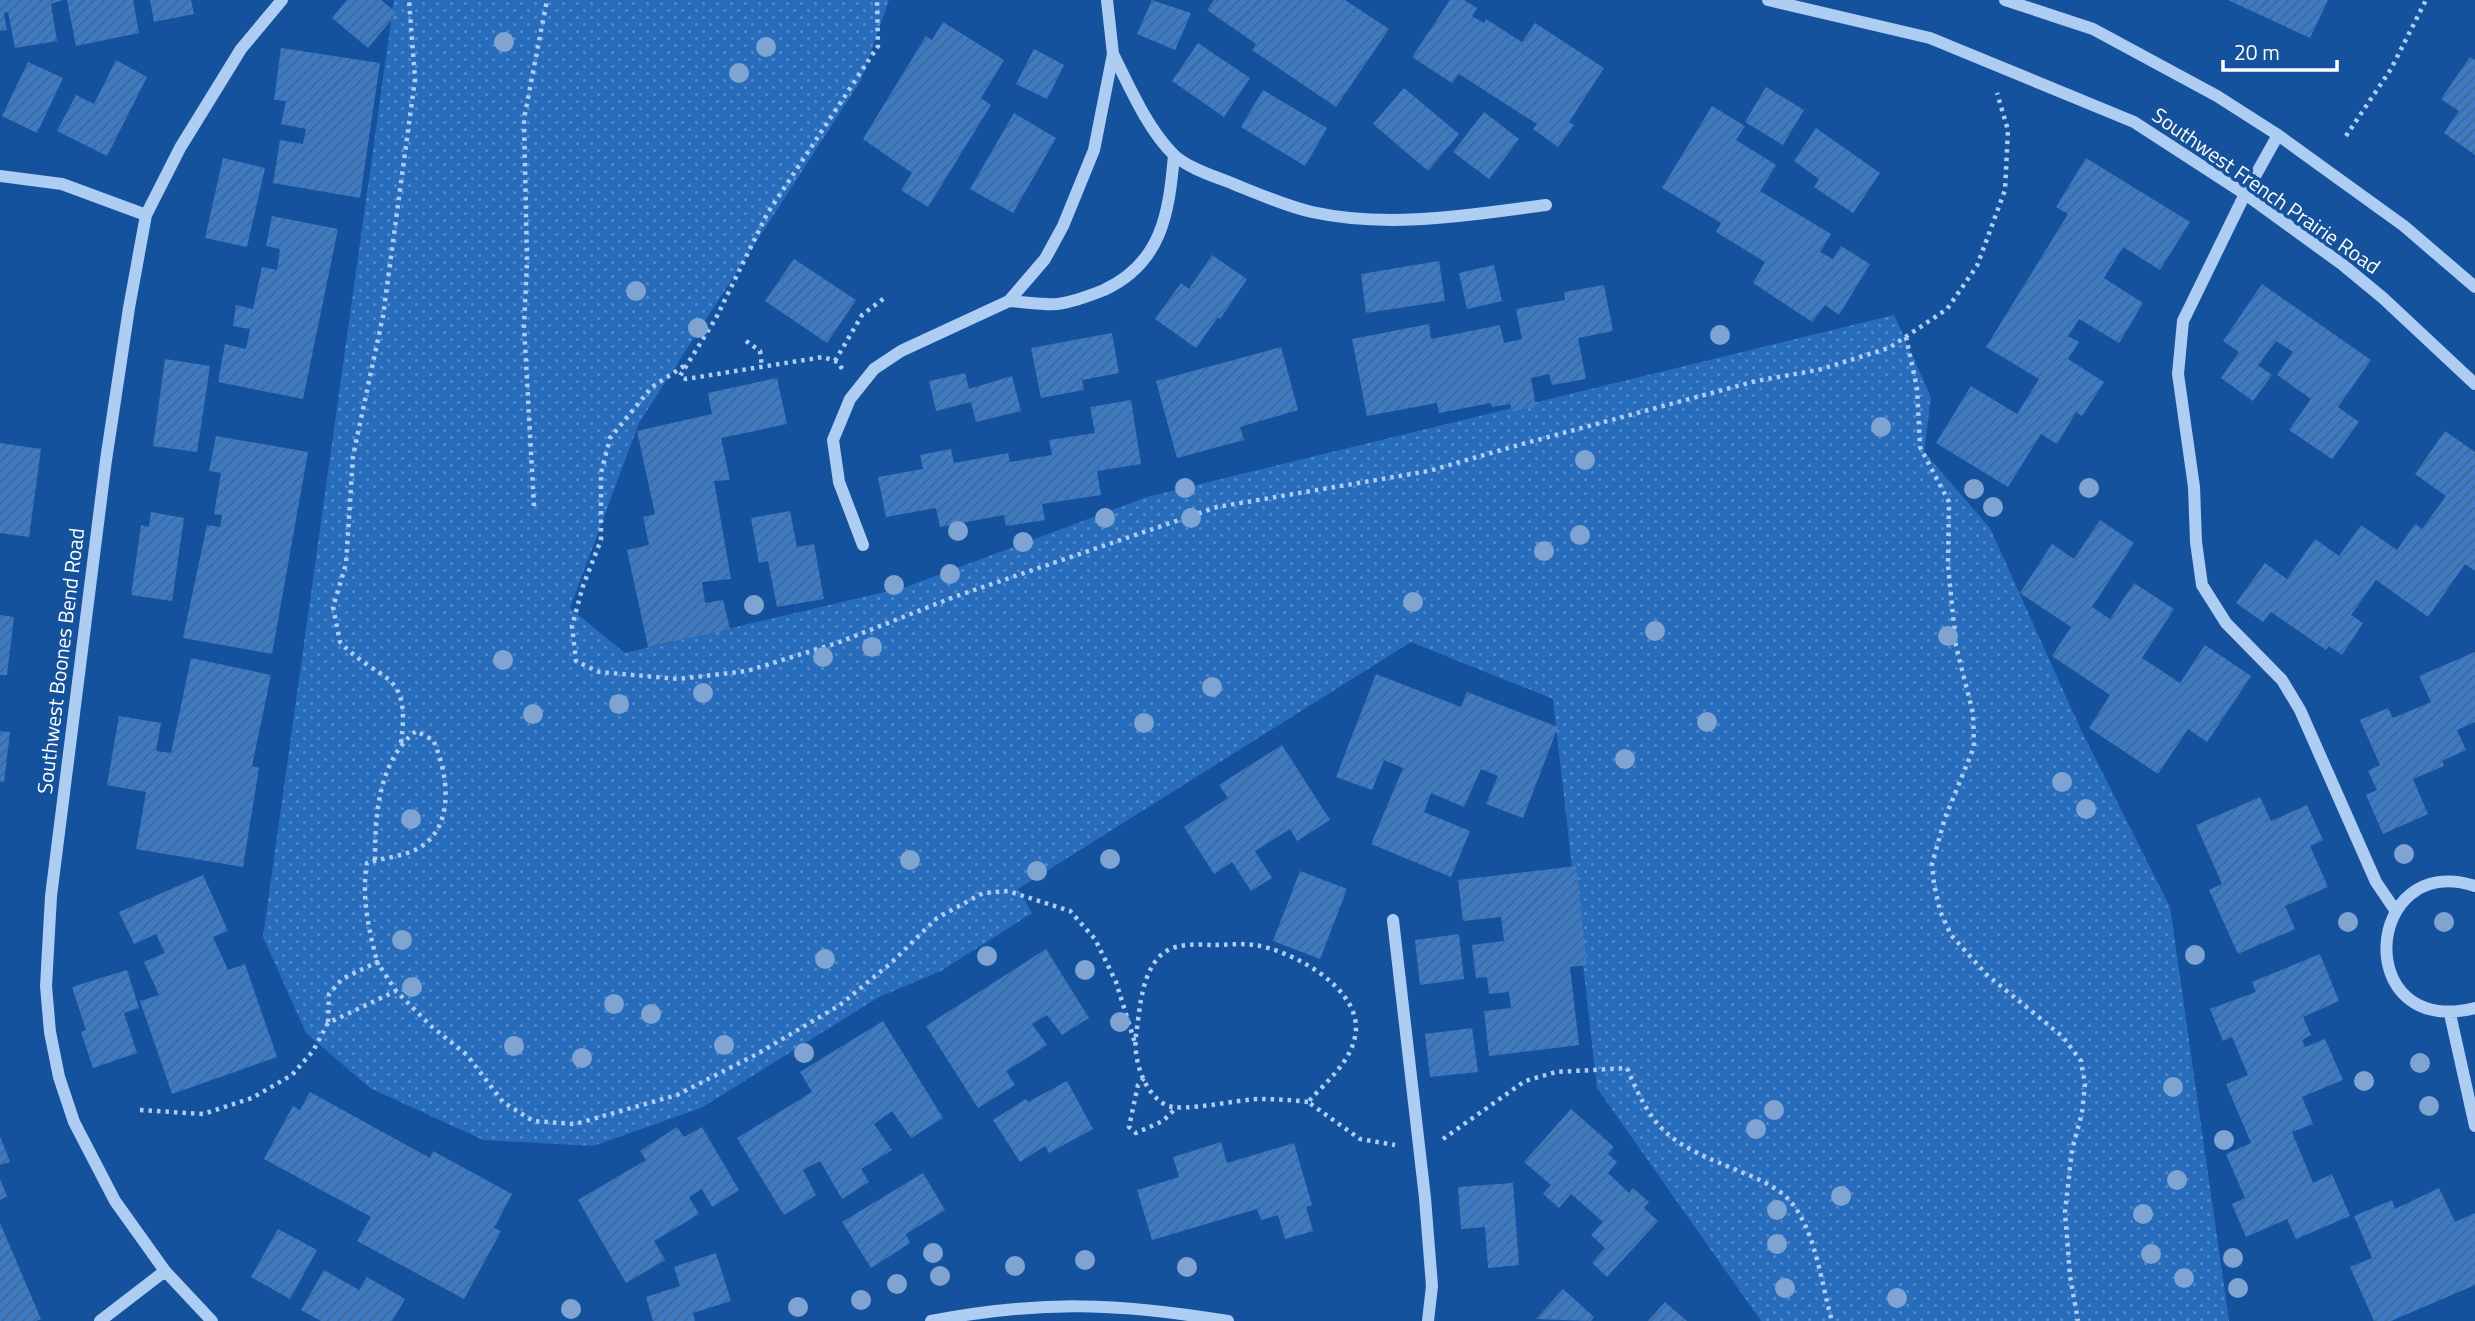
<svg xmlns="http://www.w3.org/2000/svg" width="2475" height="1321" font-family="'Titillium Web',sans-serif">
<style>
.grass{fill:url(#grass-dots)}
.building{fill:url(#building-hatch)}
.lines{fill:none;stroke-linecap:round;stroke-linejoin:round}
.path{stroke:#adcdf3;stroke-width:4.5;stroke-dasharray:3.5 5;stroke-linecap:butt}
.minor{stroke:#adcdf3;stroke-width:12}
.tree{fill:#7fa4d2}
.labels{text-anchor:middle;stroke-width:7;stroke-linejoin:round;paint-order:stroke}
.street-label{font-size:21px;fill:#fff;stroke:#15529e}
</style>
<defs>
<pattern id="grass-dots" width="8" height="8" patternUnits="userSpaceOnUse" patternTransform="scale(1.75)"><rect width="8" height="8" fill="#286cbc"/><path d="M2 2h.1M6 6h.1" fill="none" stroke="#5389c9" stroke-width="1.8" stroke-linecap="round"/></pattern>
<pattern id="building-hatch" width="6" height="6" patternUnits="userSpaceOnUse" patternTransform="scale(1.75)"><rect width="6" height="6" fill="#3d7bc5"/><path d="M-1 1l2-2M0 6l6-6M5 7l2-2" fill="none" stroke="#44668f"/></pattern>
</defs>
<rect width="100%" height="100%" fill="#15529e"/>
<path class="grass" d="M394 0H889L861 80 639 423 570 608 625 653 906 587 1147 497 1894 315 1931 397 1924 452 1990 528 2081 730 2170 907 2229 1321H1761L1597 1088 1553 699 1411 642 1018 889 1032 913 941 971 879 997 701 1108 593 1146 483 1140 370 1088 306 1033 263 937Z"/>
<path class="building" d="M0 0H63L51 4 57 41 15 48 8 12 4 13 7 30 0 31Z
M67 0H133L139 33 76 46Z
M150 0H191L194 14 154 22Z
M347 0H381L397 13 368 48 332 18Z
M1152 0 1191 13 1175 50 1137 34Z
M1214 0H1345L1389 29 1336 107 1252 50 1256 44 1207 10Z
M1450 0H1464L1477 8 1472 16 1484 23 1486 19 1522 42 1535 23 1604 68 1569 122 1574 125 1558 147 1533 129 1537 124 1459 74 1452 83 1412 57Z
M2228 0H2328L2310 38Z
M943 22 1004 60 981 98 991 105 928 207 901 190 912 173 863 139 926 36 932 40Z
M1198 43 1250 78 1224 117 1172 81Z
M281 48 380 63 360 198 273 183 280 140 303 144 306 129 281 124 286 101 274 100Z
M1034 49 1064 65 1047 99 1016 84Z
M2470 57 2475 60V155L2444 133 2459 111 2441 99Z
M116 60 147 77 107 156 57 131 76 95 94 104Z
M28 62 63 78 37 133 2 116Z
M1766 87 1804 110 1783 145 1745 122Z
M1404 88 1459 134 1428 171 1373 124Z
M1263 90 1327 128 1305 166 1241 127Z
M1712 106 1745 126 1736 140 1776 165 1760 191 1831 234 1820 252 1833 259 1841 246 1870 264 1839 315 1825 305 1812 322 1753 283 1765 262 1716 232 1721 223 1662 188Z
M1484 112 1519 139 1489 179 1453 152Z
M1014 113 1056 138 1013 213 970 189Z
M1816 128 1880 173 1853 213 1814 187 1819 179 1794 161Z
M223 158 265 168 247 247 205 238Z
M2086 158 2190 222 2160 270 2123 247 2104 278 2143 303 2119 343 2079 319 2068 336 2079 342 2068 359 2104 382 2082 416 2076 412 2057 444 2041 434 2008 487 1936 443 1971 386 2017 414 2039 379 1986 347 2068 214 2056 207Z
M272 216 338 229 303 399 218 382 225 344 246 349 250 329 233 326 236 305 253 309 262 267 277 270 280 249 266 246Z
M1212 255 1247 279 1220 319 1218 317 1196 348 1155 319 1181 283 1189 289Z
M794 259 856 300 827 343 765 301Z
M1439 261 1445 301 1366 313 1361 274Z
M1494 265 1502 301 1467 309 1459 273Z
M2262 284 2371 360 2338 407 2359 422 2332 459 2289 430 2311 399 2277 375 2293 352 2276 341 2258 365 2272 375 2253 401 2221 378 2239 352 2223 341Z
M1604 285 1613 331 1578 338 1586 379 1552 385 1549 374 1531 378 1536 407 1512 411 1510 404 1492 407 1491 403 1439 413 1437 403 1367 416 1352 339 1429 324 1431 339 1500 325 1504 343 1522 339 1516 309 1565 300 1564 292Z
M1112 333 1119 373 1082 380 1084 390 1041 398 1031 348Z
M1281 347 1298 410 1240 427 1244 440 1177 458 1156 381Z
M165 359 210 366 197 452 153 446Z
M965 373 969 389 1012 376 1021 411 976 422 971 402 936 411 929 381Z
M777 378 787 424 721 438 730 480 714 481 731 579 702 582 705 603 723 600 730 629 648 647 627 550 649 545 643 517 655 514 637 431 712 414 708 393Z
M1131 400 1141 464 1097 471 1101 495 1042 504 1045 520 1006 526 1004 515 940 527 936 508 886 517 878 477 923 469 920 455 951 449 954 463 1008 453 1010 462 1052 455 1049 440 1095 433 1090 407Z
M2445 431 2475 452V571L2465 564 2428 617 2376 580 2351 615 2363 623 2342 655 2329 646 2326 650 2271 612 2263 622 2236 603 2265 563 2287 579 2315 539 2339 556 2361 525 2397 550 2415 524 2422 529 2446 496 2415 474Z
M216 436 308 452 272 654 183 638 207 525 220 527 222 515 214 514 221 473 209 471Z
M0 443 41 449 29 537 0 533Z
M790 511 797 547 814 544 824 599 777 607 768 561 759 563 751 518Z
M151 512 184 518 172 601 131 595 141 525 149 527Z
M2100 520 2134 543 2092 607 2110 619 2134 583 2174 609 2142 658 2180 683 2205 645 2251 676 2207 742 2188 729 2158 774 2089 728 2110 695 2052 656 2071 627 2020 593 2052 544 2074 559Z
M0 615 14 617 7 675H0Z
M2475 652V722L2457 730 2466 750 2442 761 2444 766 2413 779 2428 814 2383 834 2366 795 2377 790 2368 771 2380 765 2360 720 2388 708 2393 718 2431 702 2419 676Z
M191 658 271 675 252 766 259 768 243 867 136 849 146 792 107 785 119 716 161 723 156 751 171 753Z
M1376 674 1461 707 1467 692 1558 727 1523 818 1486 804 1498 776 1481 769 1464 807 1431 793 1424 812 1470 831 1451 877 1371 844 1403 768 1384 760 1372 790 1336 777Z
M0 731 10 732 4 782 0 781Z
M1282 745 1330 820 1297 841 1290 829 1255 851 1272 878 1251 891 1232 862 1214 874 1184 827 1228 798 1219 785Z
M2260 797 2271 821 2307 805 2323 840 2310 846 2328 887 2285 906 2295 929 2238 954 2209 890 2222 884 2196 825Z
M1576 866 1587 965 1570 967 1579 1045 1489 1056 1484 1011 1511 1008 1509 992 1489 994 1487 977 1476 978 1472 945 1504 941 1501 917 1463 921 1458 880Z
M1300 871 1347 889 1320 959 1273 941Z
M203 875 228 931 213 937 228 970 245 964 277 1057 172 1094 140 1001 159 995 144 962 165 953 156 934 134 944 119 912Z
M1459 934 1464 979 1420 985 1415 940Z
M1046 949 1089 1018 1062 1035 1047 1015 1032 1024 1047 1045 1006 1071 1015 1085 978 1108 926 1026Z
M2320 954 2339 1001 2303 1017 2311 1035 2302 1040 2305 1047 2325 1039 2343 1080 2302 1097 2313 1124 2292 1132 2313 1183 2332 1174 2350 1216 2296 1239 2287 1219 2246 1237 2232 1204 2245 1198 2226 1154 2251 1143 2226 1084 2248 1075 2232 1037 2223 1041 2210 1009 2256 992 2252 982Z
M127 970 139 1008 124 1013 137 1053 93 1068 81 1032 86 1030 72 987Z
M883 1021 943 1118 911 1138 892 1111 874 1124 892 1150 861 1169 869 1182 842 1199 820 1161 803 1170 816 1195 784 1215 737 1138 812 1092 800 1072Z
M1472 1028 1478 1072 1430 1077 1425 1034Z
M1067 1081 1093 1129 1049 1153 1045 1146 1020 1162 993 1120 1026 1099 1028 1102Z
M310 1092 430 1158 433 1151 512 1194 494 1228 501 1231 464 1299 357 1241 371 1217 264 1159 293 1106 300 1110Z
M1571 1109 1614 1147 1608 1154 1617 1162 1608 1173 1629 1193 1633 1188 1649 1202 1644 1208 1658 1221 1607 1277 1592 1263 1605 1248 1591 1235 1603 1222 1571 1194 1559 1208 1543 1194 1551 1185 1524 1162Z
M677 1127 684 1137 702 1127 739 1190 712 1207 702 1189 689 1197 699 1214 654 1241 665 1260 626 1283 578 1200 646 1160 640 1151Z
M0 1136 10 1162 0 1165Z
M1221 1142 1227 1163 1294 1143 1312 1205 1306 1207 1313 1231 1285 1239 1278 1215 1261 1220 1257 1209 1152 1240 1137 1190 1179 1177 1173 1157Z
M923 1173 945 1210 906 1234 910 1243 871 1268 842 1222Z
M0 1179 7 1196 0 1200Z
M1513 1183 1519 1265 1488 1268 1485 1227 1461 1229 1458 1187Z
M2439 1188 2455 1222 2475 1213V1285L2391 1321H2374L2350 1267 2372 1258 2354 1216 2392 1200 2395 1209Z
M0 1223 41 1319 36 1321H0Z
M278 1229 317 1250 290 1299 251 1277Z
M716 1253 731 1301 693 1313 695 1321H653L646 1297 680 1286 674 1267Z
M324 1270 359 1290 367 1277 405 1299 392 1321H321L301 1310Z
M1563 1289 1594 1317 1591 1321 1536 1319Z
M1665 1302 1687 1321H1648Z"/>
<g class="lines">
<path class="path" d="M2346 136 2391 69 2426 0
M1906 337 1917 388 1920 447 1949 502 1948 565 1956 646 1973 713 1974 747 1945 818 1932 864 1934 884 1940 911 1951 935 1987 975 2062 1036 2081 1061 2085 1084 2082 1113 2072 1150 2065 1212 2070 1276 2078 1321
M746 341 760 351 762 367
M835 361 862 315 887 296
M684 366 652 387 610 438 601 473V540L583 586 572 626 576 661 599 672 678 679 747 671 837 643 954 597 1217 507 1429 471 1515 446 1756 381 1818 370 1889 348 1947 309 1977 266 2005 190 2008 130 1997 93
M842 369 838 362 823 357 686 379 680 376 716 318 767 214 878 46 877 0
M534 506 524 326 527 262 524 119 547 0
M401 743C411 668 381 685 340 642L333 607 346 564 353 456 383 316 415 79 409 0
M375 860C375 816 378 761 416 731L433 740C448 772 456 826 419 848 405 856 383 858 367 863 361 898 369 931 378 965
M328 1022 329 994 342 979 377 962 396 991
M1144 1078 1138 1085 1129 1127 1136 1133 1163 1121 1176 1108
M1308 1102C1292 1100 1276 1099 1260 1099 1239 1099 1181 1113 1166 1105 1143 1093 1133 1058 1136 1035 1140 1009 1141 974 1161 955 1174 943 1196 944 1212 945 1226 945 1241 943 1255 945 1292 951 1355 985 1356 1027 1356 1058 1327 1081 1308 1102L1360 1139 1395 1145
M140 1110 203 1114 252 1098 292 1075 313 1051 328 1023 396 991 431 1026 467 1055 503 1102 533 1121 575 1124 677 1095 757 1054 840 1005 891 963 937 918 983 893 1008 891 1070 911 1095 939 1116 982 1135 1043
M1443 1139 1525 1081 1556 1072 1627 1068C1655 1136 1673 1144 1739 1171 1756 1178 1778 1187 1790 1201 1816 1231 1821 1283 1832 1321"/>
<path class="minor" d="M1768 0 1930 38 2134 122 2245 194 2343 265 2383 298 2475 384
M2005 0 2093 29 2217 96 2278 135 2404 226 2475 287
M1113 54C1129 86 1148 130 1174 155 1189 169 1217 177 1236 185 1261 195 1286 206 1312 212 1389 229 1469 215 1546 205
M2278 135 2245 194 2183 321 2178 374 2194 487 2196 542 2202 585 2226 623 2282 680 2300 710 2376 882 2395 910
M0 176 62 184 146 215
M1009 301C1025 302 1042 305 1057 304 1073 302 1089 296 1104 290 1162 263 1169 213 1174 155
M863 545 839 482 833 440 850 399 874 369 901 351 1009 301 1045 259 1063 226 1094 150 1113 54 1107 0
M2475 886C2364 850 2350 1039 2475 1008
M1393 920 1425 1198 1432 1286 1428 1321
M2450 1014 2475 1126
M100 1321 165 1271
M212 1321 165 1271 115 1201 74 1122 59 1077 50 1032 46 986 51 896 106 460 129 308 146 215 180 148 241 49 282 0
M931 1321C1039 1300 1120 1303 1228 1321"/>
</g>
<g class="tree">
<circle cx="504" cy="42" r="10"/>
<circle cx="766" cy="47" r="10"/>
<circle cx="739" cy="73" r="10"/>
<circle cx="636" cy="291" r="10"/>
<circle cx="698" cy="328" r="10"/>
<circle cx="1720" cy="335" r="10"/>
<circle cx="1881" cy="427" r="10"/>
<circle cx="1585" cy="460" r="10"/>
<circle cx="1185" cy="488" r="10"/>
<circle cx="2089" cy="488" r="10"/>
<circle cx="1974" cy="489" r="10"/>
<circle cx="1993" cy="507" r="10"/>
<circle cx="1105" cy="518" r="10"/>
<circle cx="1191" cy="518" r="10"/>
<circle cx="958" cy="531" r="10"/>
<circle cx="1580" cy="535" r="10"/>
<circle cx="1023" cy="542" r="10"/>
<circle cx="1544" cy="551" r="10"/>
<circle cx="950" cy="574" r="10"/>
<circle cx="894" cy="585" r="10"/>
<circle cx="1413" cy="602" r="10"/>
<circle cx="754" cy="605" r="10"/>
<circle cx="1655" cy="631" r="10"/>
<circle cx="1948" cy="636" r="10"/>
<circle cx="872" cy="647" r="10"/>
<circle cx="823" cy="657" r="10"/>
<circle cx="503" cy="660" r="10"/>
<circle cx="1212" cy="687" r="10"/>
<circle cx="703" cy="693" r="10"/>
<circle cx="619" cy="704" r="10"/>
<circle cx="533" cy="714" r="10"/>
<circle cx="1707" cy="722" r="10"/>
<circle cx="1144" cy="723" r="10"/>
<circle cx="1625" cy="759" r="10"/>
<circle cx="2062" cy="782" r="10"/>
<circle cx="2086" cy="809" r="10"/>
<circle cx="411" cy="819" r="10"/>
<circle cx="2404" cy="854" r="10"/>
<circle cx="1110" cy="859" r="10"/>
<circle cx="910" cy="860" r="10"/>
<circle cx="1037" cy="871" r="10"/>
<circle cx="2348" cy="922" r="10"/>
<circle cx="2444" cy="922" r="10"/>
<circle cx="402" cy="940" r="10"/>
<circle cx="2195" cy="955" r="10"/>
<circle cx="987" cy="956" r="10"/>
<circle cx="825" cy="959" r="10"/>
<circle cx="1085" cy="970" r="10"/>
<circle cx="412" cy="987" r="10"/>
<circle cx="614" cy="1004" r="10"/>
<circle cx="651" cy="1014" r="10"/>
<circle cx="1120" cy="1022" r="10"/>
<circle cx="724" cy="1045" r="10"/>
<circle cx="514" cy="1046" r="10"/>
<circle cx="804" cy="1053" r="10"/>
<circle cx="582" cy="1058" r="10"/>
<circle cx="2420" cy="1063" r="10"/>
<circle cx="2364" cy="1081" r="10"/>
<circle cx="2173" cy="1087" r="10"/>
<circle cx="2429" cy="1106" r="10"/>
<circle cx="1774" cy="1110" r="10"/>
<circle cx="1756" cy="1129" r="10"/>
<circle cx="2224" cy="1140" r="10"/>
<circle cx="2177" cy="1180" r="10"/>
<circle cx="1841" cy="1196" r="10"/>
<circle cx="1777" cy="1210" r="10"/>
<circle cx="2143" cy="1214" r="10"/>
<circle cx="1777" cy="1244" r="10"/>
<circle cx="933" cy="1253" r="10"/>
<circle cx="2151" cy="1254" r="10"/>
<circle cx="2233" cy="1258" r="10"/>
<circle cx="1085" cy="1260" r="10"/>
<circle cx="1015" cy="1266" r="10"/>
<circle cx="1187" cy="1267" r="10"/>
<circle cx="940" cy="1276" r="10"/>
<circle cx="2184" cy="1278" r="10"/>
<circle cx="897" cy="1284" r="10"/>
<circle cx="1785" cy="1288" r="10"/>
<circle cx="2238" cy="1288" r="10"/>
<circle cx="1897" cy="1298" r="10"/>
<circle cx="861" cy="1300" r="10"/>
<circle cx="798" cy="1307" r="10"/>
<circle cx="571" cy="1309" r="10"/>
</g>
<g class="labels">
<g class="street-label">
<text transform="translate(2266 191) rotate(35)" y="7">Southwest French Prairie Road</text>
<text transform="translate(61 661) rotate(-83)" y="7">Southwest Boones Bend Road</text>
</g>
</g>
<path d="M2223 60v10h114v-10" fill="none" stroke="#ffffff" stroke-width="3.5"/>
<text x="2234" y="60" font-size="21" fill="#ffffff" stroke="#15529e" stroke-width="5" paint-order="stroke">20 m</text>
</svg>
